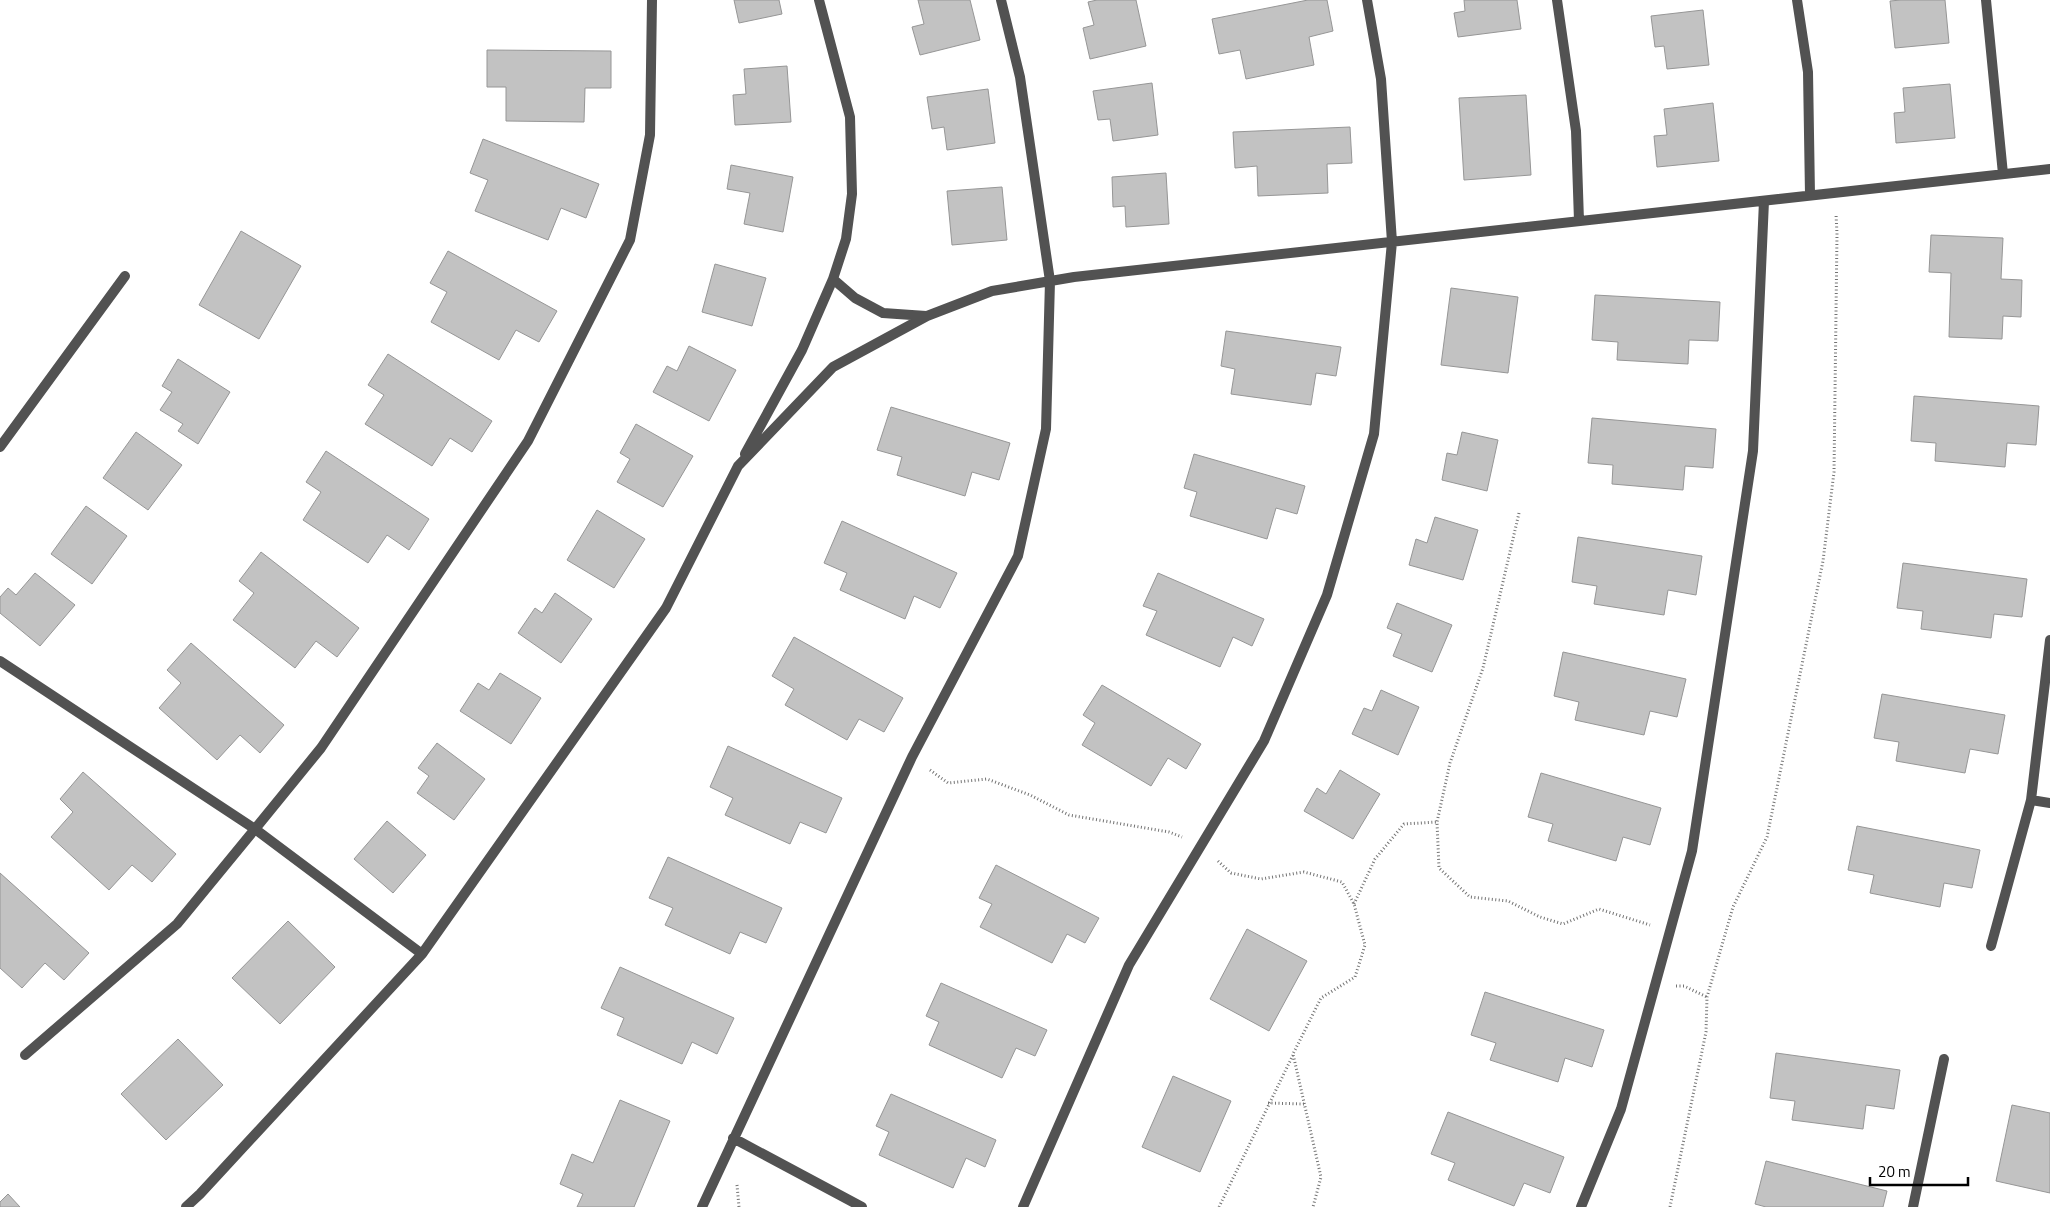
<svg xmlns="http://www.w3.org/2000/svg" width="2050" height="1207" font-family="'Titillium Web',sans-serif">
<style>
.building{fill:#c2c2c2;stroke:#969696}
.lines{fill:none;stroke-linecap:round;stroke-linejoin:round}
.path{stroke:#747474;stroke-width:3;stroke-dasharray:1 2.5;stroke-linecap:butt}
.minor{stroke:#525252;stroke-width:10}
</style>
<rect width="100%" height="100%" fill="#fff"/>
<path class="building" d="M734 0H779L782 14 739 23Z
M918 0H970L980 40 920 55 912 27 924 24Z
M1097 0H1136L1146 46 1090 59 1083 28 1094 25 1088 2Z
M1308 0H1327L1333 31 1309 37 1314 65 1246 79 1240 50 1219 54 1212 19Z
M1464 0H1517L1521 29 1458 37 1454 13 1465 11Z
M1901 0H1945L1949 43 1895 48 1890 1Z
M1703 10 1709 65 1667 69 1664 46 1655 47 1651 16Z
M487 50 611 51V88H585L584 122 506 121V87H487Z
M787 66 791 122 735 125 733 95 746 94 744 69Z
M1152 83 1158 135 1113 141 1110 119 1098 120 1093 91Z
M1950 84 1955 138 1896 143 1894 113 1905 112 1903 88Z
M988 89 995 143 947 150 944 127 932 129 927 97Z
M1526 95 1531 175 1464 180 1459 98Z
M1713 103 1719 161 1657 167 1654 136 1667 135 1664 109Z
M1350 127 1352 163 1327 164 1328 193 1258 196 1257 166 1235 168 1233 132Z
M483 139 599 184 586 218 561 208 548 240 475 211 488 180 470 173Z
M731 165 793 177 783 232 744 224 750 193 727 189Z
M1166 173 1169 224 1126 227 1125 206 1113 207 1112 177Z
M1002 187 1007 240 952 245 947 191Z
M241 231 301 266 259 339 199 305Z
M1931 235 2003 238 2001 279 2022 280 2021 317 2003 316 2002 339 1949 337 1951 273 1929 272Z
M448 251 557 311 539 342 516 330 499 360 431 322 447 292 430 283Z
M715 264 766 278 752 326 702 312Z
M1451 288 1518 297 1508 373 1441 365Z
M1595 295 1720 302 1718 341 1689 340 1688 364 1617 360 1618 342 1592 340Z
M1226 331 1341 347 1336 376 1316 373 1311 405 1231 394 1235 369 1221 366Z
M689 346 736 370 709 421 653 392 667 366 677 371Z
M388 354 492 421 472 452 450 438 432 466 365 424 384 395 368 385Z
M178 359 230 392 198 444 178 431 183 424 160 410 172 392 162 386Z
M1914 396 2039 406 2036 445 2007 443 2005 467 1935 461 1936 443 1911 441Z
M891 407 1010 443 999 480 972 472 965 496 897 475 902 457 877 450Z
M1592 418 1716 429 1713 468 1685 466 1683 490 1612 484 1613 465 1588 463Z
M636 424 693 456 663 507 617 482 630 459 620 453Z
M136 432 182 465 148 510 103 478Z
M1462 432 1498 440 1487 491 1442 480 1447 453 1457 455Z
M326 451 429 519 409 550 387 535 368 563 303 520 321 492 306 482Z
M1194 454 1305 486 1297 514 1276 508 1267 539 1190 516 1197 492 1184 488Z
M86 506 127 536 92 584 51 554Z
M597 510 645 539 614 588 567 560Z
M1435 517 1478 530 1463 580 1409 565 1416 539 1427 543Z
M842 521 957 573 940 608 914 596 905 619 840 590 847 573 824 563Z
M1578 537 1702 556 1696 595 1668 590 1664 615 1594 604 1597 586 1572 582Z
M261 552 359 628 337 657 316 641 295 668 233 620 254 593 239 581Z
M1903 563 2027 579 2022 617 1994 614 1991 638 1921 629 1923 611 1897 608Z
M35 573 75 605 40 646 0 613V597L8 588 16 595Z
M1158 573 1264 619 1252 646 1233 637 1220 667 1146 635 1157 611 1143 606Z
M555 593 592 619 561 663 518 633 535 608 542 613Z
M1397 603 1452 625 1432 672 1393 656 1402 634 1387 628Z
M794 637 903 698 884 732 859 719 847 740 785 705 794 689 772 676Z
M191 643 284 725 260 753 240 735 217 760 159 708 181 683 167 670Z
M1563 652 1686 679 1677 717 1650 711 1644 735 1575 720 1579 702 1554 696Z
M500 673 541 698 511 744 460 711 478 683 489 690Z
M1102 685 1201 744 1186 769 1168 758 1151 786 1082 745 1095 723 1083 715Z
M1381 690 1419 707 1398 755 1352 734 1364 708 1372 711Z
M1882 694 2005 715 1998 754 1970 749 1965 773 1896 761 1899 742 1874 738Z
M437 743 485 779 454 820 417 793 429 776 418 768Z
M728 746 842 798 826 833 800 822 790 844 725 815 733 798 710 787Z
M1340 770 1380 794 1353 839 1304 811 1317 788 1326 794Z
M83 772 176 854 152 882 132 865 109 890 51 837 73 812 60 799Z
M1541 773 1661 808 1650 845 1623 837 1616 861 1548 841 1553 824 1528 817Z
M387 821 426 855 393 893 354 859Z
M1857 826 1980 850 1972 888 1944 883 1940 907 1870 893 1874 875 1848 870Z
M668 857 782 908 766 943 740 932 730 954 665 925 673 908 649 898Z
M996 865 1099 918 1085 943 1067 934 1052 963 980 927 992 904 979 898Z
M0 873 89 953 64 980 45 963 22 988 0 968Z
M288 921 335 967 280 1024 232 978Z
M1247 929 1307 961 1269 1031 1210 999Z
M620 967 734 1018 717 1054 692 1042 682 1064 617 1035 624 1018 601 1008Z
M941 983 1047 1030 1035 1056 1016 1048 1002 1078 929 1045 939 1022 926 1016Z
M1485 992 1604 1030 1592 1067 1565 1058 1558 1082 1490 1060 1496 1043 1471 1035Z
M178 1039 223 1085 166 1140 121 1094Z
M1776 1053 1900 1070 1894 1109 1866 1105 1863 1129 1792 1120 1795 1101 1770 1098Z
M1173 1076 1231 1101 1200 1172 1142 1147Z
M891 1094 996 1140 985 1167 966 1158 953 1188 879 1155 889 1132 876 1126Z
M620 1100 670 1121 634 1207H577L583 1194 560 1184 572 1154 593 1163Z
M2012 1105 2050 1113V1193L1996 1181Z
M1448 1112 1564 1157 1550 1193 1524 1183 1514 1206 1448 1180 1455 1163 1431 1154Z
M1766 1161 1887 1191 1883 1207H1766L1755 1204Z
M8 1194 20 1207H0V1202Z"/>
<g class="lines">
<path class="path" d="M1519 513 1483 668 1450 763 1437 822 1439 868 1470 897 1508 901 1540 917 1563 924 1599 909 1650 925
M930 770 948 783 987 779 1030 795 1069 815 1169 832 1182 837
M1218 861 1231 873 1261 879 1304 872 1342 882 1354 904 1365 945 1355 977 1321 998 1293 1054 1321 1177 1313 1207
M1354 904 1375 859 1404 824 1437 822
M1676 986H1684L1707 997
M1268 1103 1304 1104
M737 1185 739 1207
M1219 1207 1293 1055
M1670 1207 1706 1032 1707 997 1733 907 1767 837 1823 561 1834 472 1837 234 1836 214"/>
<path class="minor" d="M1557 0 1576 131 1579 221
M1797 0 1808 72 1810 195
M1986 0 2003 174
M833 279 855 298 883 313 926 316
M0 447 125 276
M745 454 802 350 833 279 846 239 852 194 850 117 819 0
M0 661 255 829 422 954
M2031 800 2050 803
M1991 946 2031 800 2050 640
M25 1055 177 924 255 829 321 748 528 441 630 240 650 135 652 0
M733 1138 862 1207
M186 1207 200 1194 422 954 666 608 738 466 833 367 927 316 992 291 1074 277 2050 169
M702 1207 912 757 1018 556 1046 429 1050 281 1020 77 1001 0
M1023 1207 1129 965 1264 741 1327 595 1374 434 1392 242 1381 79 1367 0
M1581 1207 1621 1109 1692 851 1753 451 1764 201
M1913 1207 1944 1059"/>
</g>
<path d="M1870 1177v8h98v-8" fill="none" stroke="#000000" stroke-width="2.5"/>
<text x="1878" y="1177" font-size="15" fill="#000000" stroke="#ffffff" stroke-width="4" paint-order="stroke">20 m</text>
</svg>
